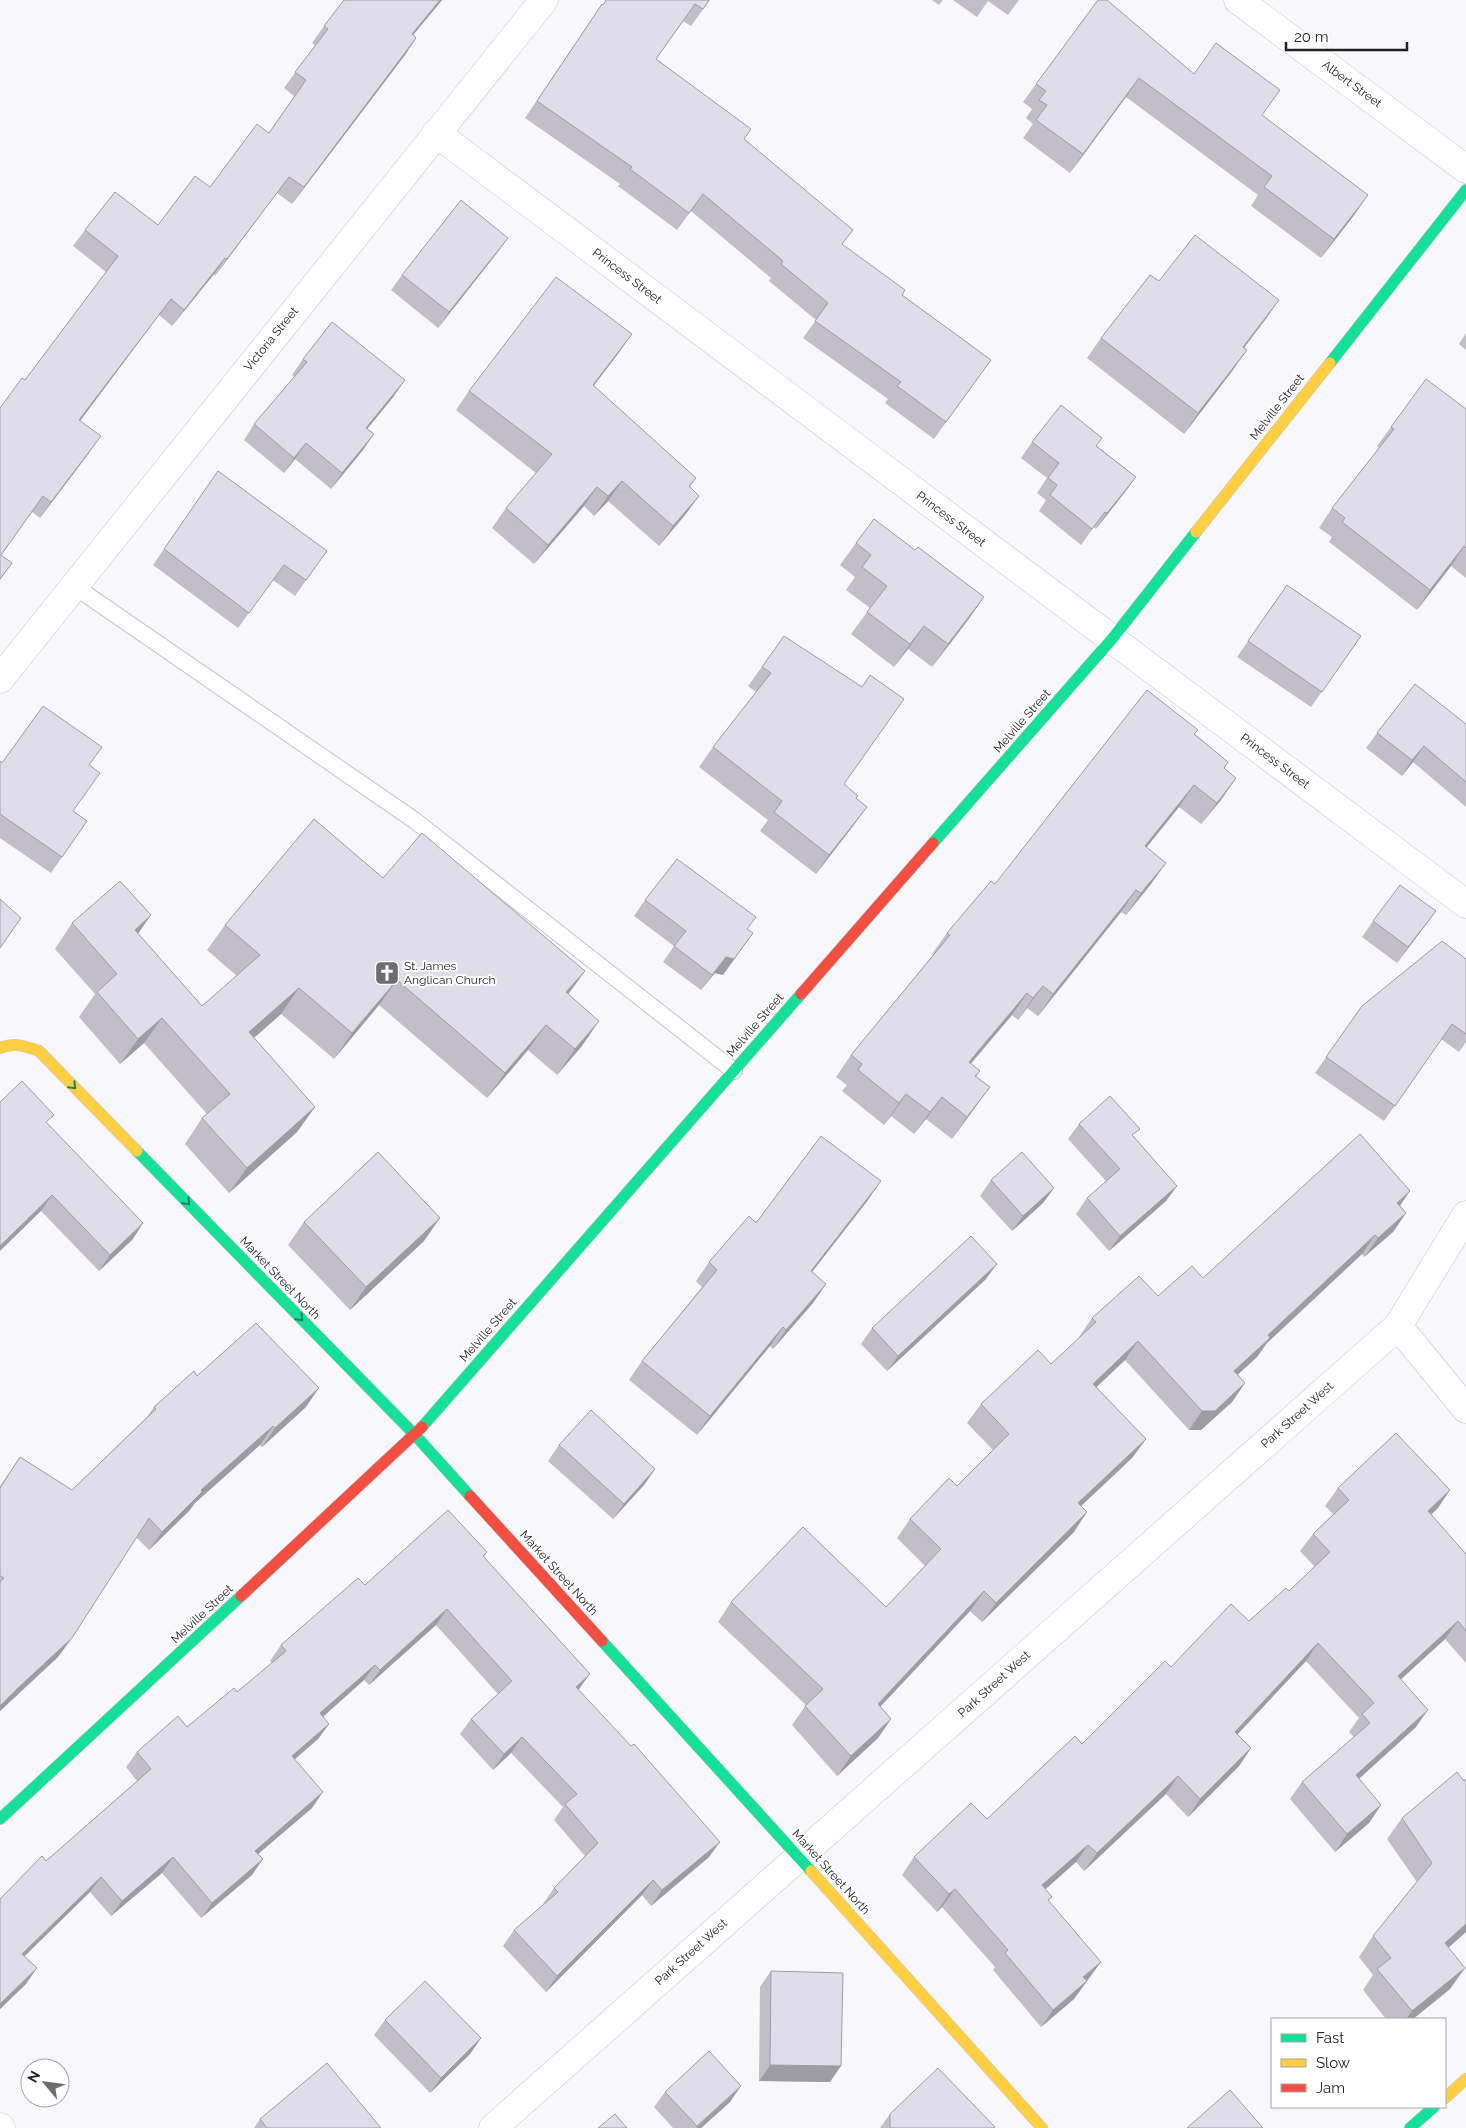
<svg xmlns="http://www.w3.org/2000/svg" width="1466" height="2128" font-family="Raleway,sans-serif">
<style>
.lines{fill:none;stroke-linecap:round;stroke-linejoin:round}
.lane-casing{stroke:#c6c5c9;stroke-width:18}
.street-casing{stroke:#c6c5c9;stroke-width:29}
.fast-casing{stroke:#c6c5c9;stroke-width:12}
.slow-casing{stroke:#c6c5c9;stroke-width:12}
.jam-casing{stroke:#c6c5c9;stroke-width:12}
.lane{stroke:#fefeff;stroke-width:16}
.street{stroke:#fefeff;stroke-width:28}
.fast{stroke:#16e098;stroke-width:11}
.slow{stroke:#ffcf43;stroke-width:11}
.jam{stroke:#f24e42;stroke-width:11}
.wall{fill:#c1bec9}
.shaded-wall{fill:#9d9ba4}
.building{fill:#e0ddea;stroke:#9d9ba4}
.oneway{stroke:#1c805f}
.labels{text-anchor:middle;stroke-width:4;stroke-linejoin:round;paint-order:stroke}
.street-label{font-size:12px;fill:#222126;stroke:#fff}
.poi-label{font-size:12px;fill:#222126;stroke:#fff;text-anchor:start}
</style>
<rect width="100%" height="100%" fill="#f8f7fc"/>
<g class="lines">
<defs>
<path id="lane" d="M74 586 414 820 734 1071"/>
<path id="street" d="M1238 0 1466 169
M436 133 1466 904
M0 679 544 0
M1398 1326 1466 1409
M0 2127 1 2128
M493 2128 1398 1326 1466 1215"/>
<path id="fast" d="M1330 363 1466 190
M933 843 1112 639 1196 532
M137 1151 415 1435 470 1496
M422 1427 801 994
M602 1641 811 1871
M0 1819 241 1596
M1410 2128 1434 2107"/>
<path id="slow" d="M1196 532 1330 363
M0 1048C14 1042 25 1046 39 1051L137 1151
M811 1871 1042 2128
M1445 2098 1466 2079"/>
<path id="jam" d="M801 994 933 843
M470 1496 602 1641
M241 1596 422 1427"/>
</defs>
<use href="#lane" class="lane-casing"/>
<use href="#street" class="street-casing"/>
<use href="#fast" class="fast-casing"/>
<use href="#slow" class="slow-casing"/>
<use href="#jam" class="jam-casing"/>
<use href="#lane" class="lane"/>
<use href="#street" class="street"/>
<use href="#fast" class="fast"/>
<use href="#slow" class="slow"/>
<use href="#jam" class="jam"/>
</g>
<path class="wall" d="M344 0H442L413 35 416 38 405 55 292 204 277 193 215 276 214 274 172 326 159 315 80 421 89 453 40 518 32 512 1 555 12 563 0 580V408L25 380 106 272 73 246 85 230 158 225 210 187 269 133 294 96 284 88 315 45 312 43 324 26Z
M710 0 691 26 683 21 656 59 744 139 843 245 902 295 991 360 934 439 885 403 888 399 803 338 816 320 769 281 771 278 691 211 677 230 618 186 620 184 525 118 602 4 603 5Z
M932 0H943L939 5Z
M953 0H1019L1008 15 988 1 977 17Z
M1194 74 1262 115 1355 214 1321 258 1251 206 1258 195 1126 97 1070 173 1023 138 1033 124 1026 118 1032 109 1023 102 1036 84Z
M497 253 438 328 391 290 402 275Z
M1159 281 1279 300 1265 320 1244 348 1233 370 1184 434 1087 358 1101 338Z
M1466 333V350L1459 344Z
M632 334 593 386 696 478 690 487 699 496 685 515 659 546 608 501 594 516 584 506 534 564 492 528 506 508 536 473 456 410 469 391Z
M303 359 394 396 367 429 363 450 331 489 295 459 284 473 244 440 254 424 295 377 292 375Z
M1466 409V578L1451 566 1417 610 1329 542 1332 537 1319 528 1332 508 1379 448 1377 446 1391 427Z
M1032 442 1097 446 1136 477 1125 492 1096 529 1094 527 1081 545 1039 511 1046 500 1037 493 1047 478 1021 458Z
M218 471 327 551 295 596 273 580 238 628 153 565Z
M856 543 915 550 984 597 968 620 932 667 908 649 894 667 851 634 870 608 846 590 855 577 840 565Z
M1287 585 1361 636 1311 707 1237 657Z
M784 636 844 784 856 798 867 807 853 826 816 874 760 831 768 820 699 767 713 747 756 692 748 686Z
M1466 724V807L1413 762 1402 776 1366 748 1377 733Z
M1195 734 1228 762 1224 768 1236 778 1221 800 1201 824 1179 807 1146 847 1151 884 1126 915 1121 912 1038 1016 1027 1008 1018 1020 1012 1015 971 1064 980 1071 976 1077 990 1087 952 1139 926 1119 914 1134 891 1116 884 1125 842 1091 847 1085 836 1077 851 1055 933 955 932 954 947 933 995 884Z
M0 761 2 763 89 765 73 811 87 821 51 873 0 838Z
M383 878 568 994 582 1046 557 1075 528 1050 487 1098 379 1005 334 1059 281 1014 254 1038 315 1107 297 1132 229 1193 185 1144 202 1118 207 1114 144 1043 120 1064 79 1017 95 994 55 949 72 923 138 934 202 1006 237 976 207 950 225 925Z
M645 900 748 929 723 975 715 973 701 990 663 962 674 946 634 916Z
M1373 921 1425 926 1397 963 1362 937Z
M1466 959V1042L1459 1052 1441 1039 1384 1121 1315 1073 1362 1006Z
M47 1124 133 1239 99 1271 41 1211Z
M1079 1124 1134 1137 1177 1186 1166 1201 1109 1251 1076 1214 1087 1198 1106 1181 1068 1139Z
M991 1180 1054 1188 1043 1203 1012 1231 980 1196Z
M868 1200 812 1272 826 1284 813 1303 773 1349 770 1346 697 1435 629 1380 642 1361 702 1287 696 1281 709 1262 756 1223Z
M1400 1205 1406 1213 1393 1232 1364 1257 1362 1254 1267 1343 1257 1357 1237 1375 1245 1383 1232 1402 1201 1430H1189L1125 1360 1096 1387 1146 1439 1132 1458 1081 1506 1074 1532 982 1622 970 1611 880 1707 891 1719 878 1738 837 1776 792 1725 806 1705 718 1622 731 1602 886 1607 925 1566 897 1538 910 1519 957 1486 993 1450 967 1423 981 1404 1051 1364 1080 1338 1079 1337 1092 1318 1158 1296 1203 1278Z
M304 1222 424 1241 350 1310 288 1245Z
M986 1279 887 1371 861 1344 872 1328Z
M197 1376 306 1407 262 1447 260 1445 195 1503 189 1511 149 1550 136 1537 72 1638 58 1657 0 1711V1486L20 1457 72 1490 147 1417 154 1407Z
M559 1445 655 1469 644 1485 613 1519 548 1461Z
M1338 1488 1438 1508 1431 1515 1466 1554V1663L1445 1639 1401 1679 1416 1727 1359 1779 1381 1805 1369 1823 1335 1852 1290 1799 1302 1782 1354 1737 1349 1732 1359 1718 1306 1661 1237 1734 1251 1748 1239 1766 1188 1817 1166 1794 1084 1871 1076 1862 1045 1889 1049 1901 1088 1980 1086 1982 1074 1999 1041 2027 993 1970 995 1967 942 1907 937 1912 902 1875 914 1857 987 1819 1082 1744 1171 1667 1249 1621 1289 1591 1315 1567 1300 1551 1313 1534 1333 1514 1325 1506Z
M487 1552 484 1557 579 1690 709 1857 651 1906 642 1895 546 1992 503 1946 514 1930 543 1905V1904L554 1888 585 1856 554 1820 563 1807 511 1753 493 1770 460 1734 471 1719 498 1694 436 1625 369 1685 364 1680 323 1717 329 1724 318 1739 295 1759 312 1808 258 1854 252 1875 201 1918 162 1873 111 1916 90 1892 25 1956 26 1984 0 2009V1899L46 1861 137 1781 126 1767 137 1752 187 1727 237 1692 272 1663 270 1661 281 1645 365 1585Z
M1466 1779V1932L1449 1947 1450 1989 1413 2019H1386L1363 1990 1373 1975 1359 1957 1373 1936 1417 1882 1387 1839 1402 1818Z
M771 1971 830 2082 759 2081 760 1987Z
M385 2020 481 2038 470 2054 430 2093 374 2035Z
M665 2092 730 2102 701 2128H673L654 2107Z
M890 2114 994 2128H880Z
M260 2119 381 2128H254Z"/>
<path class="shaded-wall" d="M440 0H442L400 51 412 34Z
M416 38 405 55 292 204 304 187Z
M1139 78 1126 97 1070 173 1083 154Z
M289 177 277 193 215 276 227 259Z
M1368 195 1355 214 1321 258 1334 239Z
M508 238 497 253 438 328 449 312Z
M225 258 214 274 172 326 184 310Z
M171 299 159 315 68 437 79 420Z
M1279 300 1265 320 1229 367 1243 347Z
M632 334 618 354 579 405 593 385Z
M1247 350 1233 370 1184 434 1198 413Z
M405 380 394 396 355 444 366 428Z
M374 434 363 450 331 489 342 473Z
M101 436 89 453 40 518 51 502Z
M306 443 295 459 284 473 294 458Z
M1136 477 1125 492 1096 529 1107 513Z
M622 481 608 501 594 516 608 496Z
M597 487 584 506 534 564 548 545Z
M699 496 685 515 659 546 673 526Z
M1464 546 1451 566 1417 610 1430 590Z
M984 597 968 620 932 667 948 644Z
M924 626 908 649 894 667 910 644Z
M1424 746 1413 762 1402 776 1412 760Z
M1236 778 1221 800 1201 824 1217 803Z
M1194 785 1179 807 1130 868 1145 846Z
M867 807 853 826 816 874 829 855Z
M1166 863 1151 884 1126 915 1141 893Z
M1136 890 1121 912 1038 1016 1053 994Z
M1436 911 1425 926 1397 963 1408 947Z
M151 915 133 941 135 930Z
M753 933 723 975 715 973 701 990 726 957Z
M585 971 567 996 566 992Z
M397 980 379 1005 334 1059 352 1033Z
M1043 986 1027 1008 1018 1020 1033 998Z
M299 988 281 1014 231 1058 249 1032Z
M1027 993 1012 1015 953 1084 969 1062Z
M162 1018 144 1043 120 1064 138 1039Z
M599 1021 582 1046 557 1075 575 1049Z
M546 1025 528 1050 487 1098 505 1073Z
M990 1087 974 1109 952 1139 967 1117Z
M906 1094 891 1116 884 1125 899 1103Z
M942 1097 926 1119 914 1134 930 1112Z
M315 1107 297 1132 229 1193 247 1168Z
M881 1181 868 1200 798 1290 811 1271Z
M1177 1186 1166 1201 1109 1251 1120 1236Z
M1054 1188 1043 1203 1012 1231 1023 1216Z
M1410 1191 1397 1210V1203Z
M52 1195 41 1211 0 1251V1246Z
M1406 1213 1393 1232 1364 1257 1378 1238Z
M440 1218 424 1241 350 1310 366 1287Z
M143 1223 133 1239 99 1271 110 1255Z
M1375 1235 1362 1254 1267 1343 1257 1357 1221 1390 1234 1371 1268 1335Z
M997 1264 986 1279 887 1371 898 1356Z
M826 1284 813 1303 773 1349 786 1330Z
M783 1327 770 1346 697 1435 710 1416Z
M1138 1341 1125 1360 1080 1403 1093 1384Z
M1245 1383 1232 1402 1201 1430H1189L1202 1411Z
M319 1388 306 1407 262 1447 275 1428Z
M273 1426 260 1445 195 1503 189 1511 149 1550 162 1532 201 1490Z
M1146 1439 1132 1458 1064 1522 1078 1503Z
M655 1469 644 1485 613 1519 624 1504Z
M1450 1490 1438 1508 1415 1529 1428 1511Z
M1087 1512 1074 1532 982 1622 996 1603Z
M984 1591 970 1611 864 1724 878 1704Z
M447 1609 436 1625 369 1685 380 1670Z
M1458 1621 1445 1639 1385 1694 1398 1676Z
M72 1638 58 1657 0 1711V1706L18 1688Z
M1318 1643 1306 1661 1223 1750 1235 1732Z
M375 1665 364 1680 309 1729 320 1713Z
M590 1674 579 1689 565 1703 576 1687Z
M1428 1710 1416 1727 1343 1793 1356 1775Z
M891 1719 878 1738 837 1776 851 1756Z
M329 1724 318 1739 281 1771 292 1756Z
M522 1737 511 1753 493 1770 504 1754Z
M1251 1748 1239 1766 1188 1817 1200 1799Z
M1178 1776 1166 1794 1084 1871 1097 1853Z
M323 1792 312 1808 244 1866 255 1851Z
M1381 1805 1369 1823 1335 1852 1347 1834Z
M720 1842 709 1857 651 1906 662 1890Z
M1088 1845 1076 1862 1030 1903 1042 1885Z
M173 1857 162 1873 111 1916 122 1901Z
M263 1859 252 1875 201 1918 212 1903Z
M101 1877 90 1892 11 1969 22 1954Z
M653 1880 642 1895 546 1992 557 1976Z
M955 1889 942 1907 937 1912 949 1894Z
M1466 1924V1932L1430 1964 1445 1943Z
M1101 1962 1074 1999 1041 2027 1053 2010 1083 1977Z
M37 1968 26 1984 0 2009V2004Z
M1465 1968 1450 1989 1413 2019H1406L1412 2011Z
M481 2038 470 2054 430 2093 441 2078Z
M770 2065 841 2066 830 2082 759 2081Z
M741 2086 730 2102 701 2128H696Z"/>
<path class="building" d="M344 0H440L412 34 416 38 304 187 289 177 227 259 225 258 184 310 171 299 79 420 101 436 51 502 43 496 1 555 12 563 0 579V408L22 378 25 380 118 256 85 230 115 192 158 225 195 176 210 187 257 124 269 133 306 80 295 72 328 29 324 26Z
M606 0H709L703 9 695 4 656 59 751 129 744 139 853 230 842 244 905 290 902 295 991 360 946 422 897 386 901 382 815 321 828 303 781 264 783 261 703 194 689 213 630 169 632 167 537 101 602 4 603 5Z
M1098 0H1107L1194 74 1216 43 1280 90 1262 115 1368 195 1334 239 1264 187 1272 176 1139 78 1083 154 1036 120 1047 105 1039 100 1046 91 1036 84Z
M461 200 508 238 449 312 402 275Z
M1195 235 1279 300 1243 347 1247 350 1198 413 1101 338 1150 275 1159 281Z
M556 277 632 334 593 385 696 478 689 486 699 496 673 526 622 481 608 496 597 487 548 545 506 508 552 454 469 391Z
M332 322 405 380 366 428 374 434 342 473 306 443 294 458 254 424 307 362 303 359Z
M1426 379 1466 409V548L1464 546 1430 590 1342 522 1345 518 1332 508 1394 429 1391 427Z
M1061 405 1102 438 1096 446 1136 477 1107 513 1105 512 1092 529 1050 495 1057 485 1048 478 1059 463 1032 442Z
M218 471 327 551 306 580 284 565 249 613 164 549Z
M874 519 915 550 918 547 984 597 948 644 924 626 910 644 867 612 887 586 862 567 871 555 856 543Z
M1287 585 1361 636 1322 692 1248 641Z
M784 636 862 687 870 675 904 699 844 784 858 796 856 798 867 807 829 855 774 812 782 801 713 747 771 673 762 667Z
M1415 684 1466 724V782L1424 746 1412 760 1377 733Z
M1147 690 1198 730 1194 734 1228 762 1224 768 1236 778 1217 803 1194 785 1145 846 1166 863 1141 893 1136 890 1053 994 1043 986 1033 998 1027 993 969 1062 980 1071 975 1076 990 1087 967 1117 942 1097 930 1112 906 1094 899 1103 858 1070 862 1064 851 1055 950 935 947 933 991 881 995 884Z
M43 706 102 747 89 765 100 773 73 811 87 821 62 857 0 814V761L2 763Z
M314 819 383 878 422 833 585 971 566 992 599 1021 575 1049 546 1025 505 1073 397 980 352 1033 299 988 249 1032 315 1107 247 1168 202 1118 230 1094 162 1018 138 1039 97 992 117 974 72 923 120 881 151 915 135 930 202 1006 260 955 225 925Z
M677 859 756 917 747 929 753 933 734 959 726 957 712 975 674 946 686 931 645 900Z
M1400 885 1436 911 1408 947 1373 921Z
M0 899 21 918 0 948Z
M1442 941 1466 959V1034L1452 1024 1395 1106 1326 1057 1362 1006Z
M22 1081 54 1115 46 1122 143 1223 110 1255 52 1195 0 1246V1102Z
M1110 1096 1140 1129 1132 1135 1177 1186 1120 1236 1087 1198 1120 1169 1079 1124Z
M1360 1134 1410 1191 1397 1203 1406 1213 1378 1238 1375 1235 1268 1335 1270 1338 1234 1371 1245 1383 1215 1411H1202L1138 1341 1093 1384 1146 1439 1078 1503 1087 1512 996 1603 984 1591 878 1704 891 1719 851 1756 805 1706 823 1689 731 1602 803 1527 886 1607 941 1549 910 1519 949 1478 957 1486 1009 1434 981 1404 1038 1350 1051 1364 1096 1322 1092 1318 1139 1276 1158 1296 1192 1266 1203 1278Z
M821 1136 881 1181 811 1271 826 1284 786 1330 783 1327 710 1416 642 1361 717 1270 709 1262 749 1216 756 1223Z
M378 1152 440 1218 366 1287 304 1222Z
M1022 1152 1054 1188 1023 1216 991 1180Z
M971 1236 997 1264 898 1356 872 1328Z
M256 1323 319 1388 275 1428 273 1426 201 1490 202 1492 162 1532 149 1518 72 1638 18 1688 0 1706V1582L4 1578 0 1576V1488L20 1457 72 1490 156 1409 154 1407 194 1371 197 1376Z
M591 1410 655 1469 624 1504 559 1445Z
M1396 1433 1450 1490 1428 1511 1466 1554V1631L1458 1621 1398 1676 1428 1710 1356 1775 1381 1805 1347 1834 1302 1782 1370 1723 1362 1714 1374 1703 1318 1643 1235 1732 1251 1748 1200 1799 1178 1776 1097 1853 1088 1845 1042 1885 1052 1897 1048 1900 1101 1962 1083 1977 1087 1981 1053 2010 1005 1953 1008 1950 955 1889 949 1894 914 1857 971 1803 987 1819 1075 1736 1082 1744 1165 1661 1171 1667 1231 1604 1249 1621 1286 1588 1289 1591 1330 1552 1313 1534 1349 1500 1338 1488Z
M448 1510 487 1552 483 1556 590 1674 576 1687 631 1746 634 1744 720 1842 662 1890 653 1880 557 1976 514 1930 558 1892 554 1888 598 1843 565 1804 577 1794 522 1737 504 1754 471 1719 512 1681 447 1609 380 1670 375 1665 320 1713 329 1724 292 1756 323 1792 255 1851 263 1859 212 1903 173 1857 122 1901 101 1877 22 1954 37 1968 0 2004V1899L42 1856 46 1861 151 1769 137 1752 178 1716 187 1727 234 1688 237 1692 286 1651 281 1645 358 1578 365 1585Z
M1457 1772 1464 1781 1466 1779V1924L1445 1943 1465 1968 1412 2011 1377 1969 1391 1958 1373 1936 1432 1863 1402 1818Z
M771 1971 843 1973 841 2066 770 2065Z
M425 1981 481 2038 441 2078 385 2020Z
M709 2051 741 2086 697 2126 665 2092Z
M327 2063 381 2128H267L260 2119Z
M938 2068 995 2127 993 2128H891L890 2126V2114Z
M1230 2090 1263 2128H1187Z
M615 2114 627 2128H598Z"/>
<defs><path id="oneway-chevron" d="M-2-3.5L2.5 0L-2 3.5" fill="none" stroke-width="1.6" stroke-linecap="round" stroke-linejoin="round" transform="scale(1.25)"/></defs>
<g class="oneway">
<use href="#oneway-chevron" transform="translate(73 1086) rotate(46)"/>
<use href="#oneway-chevron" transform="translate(187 1202) rotate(46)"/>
<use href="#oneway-chevron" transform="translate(300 1318) rotate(46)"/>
</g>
<defs>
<symbol id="church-square" viewBox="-11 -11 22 22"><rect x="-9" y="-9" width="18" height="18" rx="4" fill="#6d6c71" stroke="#fff"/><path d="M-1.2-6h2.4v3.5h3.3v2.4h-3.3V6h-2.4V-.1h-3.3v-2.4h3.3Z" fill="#fff"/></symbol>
</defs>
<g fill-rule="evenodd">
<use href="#church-square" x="373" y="959" width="28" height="28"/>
</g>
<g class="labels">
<g class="street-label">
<text transform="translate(1352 84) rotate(36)" y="4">Albert Street</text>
<text transform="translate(627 276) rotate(37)" y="4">Princess Street</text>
<text transform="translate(271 339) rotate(-51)" y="4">Victoria Street</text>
<text transform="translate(1277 407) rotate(-52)" y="4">Melville Street</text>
<text transform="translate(951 519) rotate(37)" y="4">Princess Street</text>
<text transform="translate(1022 721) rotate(-49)" y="4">Melville Street</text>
<text transform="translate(1275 761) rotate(37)" y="4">Princess Street</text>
<text transform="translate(755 1025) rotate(-49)" y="4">Melville Street</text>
<text transform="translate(280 1278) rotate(46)" y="4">Market Street North</text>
<text transform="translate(488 1330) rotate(-49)" y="4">Melville Street</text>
<text transform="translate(1297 1415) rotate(-42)" y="4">Park Street West</text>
<text transform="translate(559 1573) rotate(48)" y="4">Market Street North</text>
<text transform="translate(202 1614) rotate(-43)" y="4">Melville Street</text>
<text transform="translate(994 1684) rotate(-42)" y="4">Park Street West</text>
<text transform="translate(831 1872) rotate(48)" y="4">Market Street North</text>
<text transform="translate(691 1952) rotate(-42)" y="4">Park Street West</text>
</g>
<g class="poi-label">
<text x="404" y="970">St. James<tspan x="404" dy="14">Anglican Church</tspan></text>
</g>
</g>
<rect x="1271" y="2018" width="175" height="90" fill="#ffffff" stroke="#a7a6a8"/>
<rect x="1281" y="2034" width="25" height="8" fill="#16e098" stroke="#a7a6a8"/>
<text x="1316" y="2043" font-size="15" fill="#222126">Fast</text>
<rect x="1281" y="2059" width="25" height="8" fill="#ffcf43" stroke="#a7a6a8"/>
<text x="1316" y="2068" font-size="15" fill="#222126">Slow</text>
<rect x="1281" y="2084" width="25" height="8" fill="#f24e42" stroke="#a7a6a8"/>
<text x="1316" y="2093" font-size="15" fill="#222126">Jam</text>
<g transform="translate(45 2083) rotate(299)"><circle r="24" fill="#ffffff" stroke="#a7a6a8"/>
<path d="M0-4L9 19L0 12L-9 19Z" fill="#6d6c71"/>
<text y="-8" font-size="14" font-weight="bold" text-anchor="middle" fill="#222126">N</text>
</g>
<path d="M1286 42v8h121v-8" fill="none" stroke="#222126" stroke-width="2.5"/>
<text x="1294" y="42" font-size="15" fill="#222126" stroke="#ffffff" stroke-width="4" paint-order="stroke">20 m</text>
</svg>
